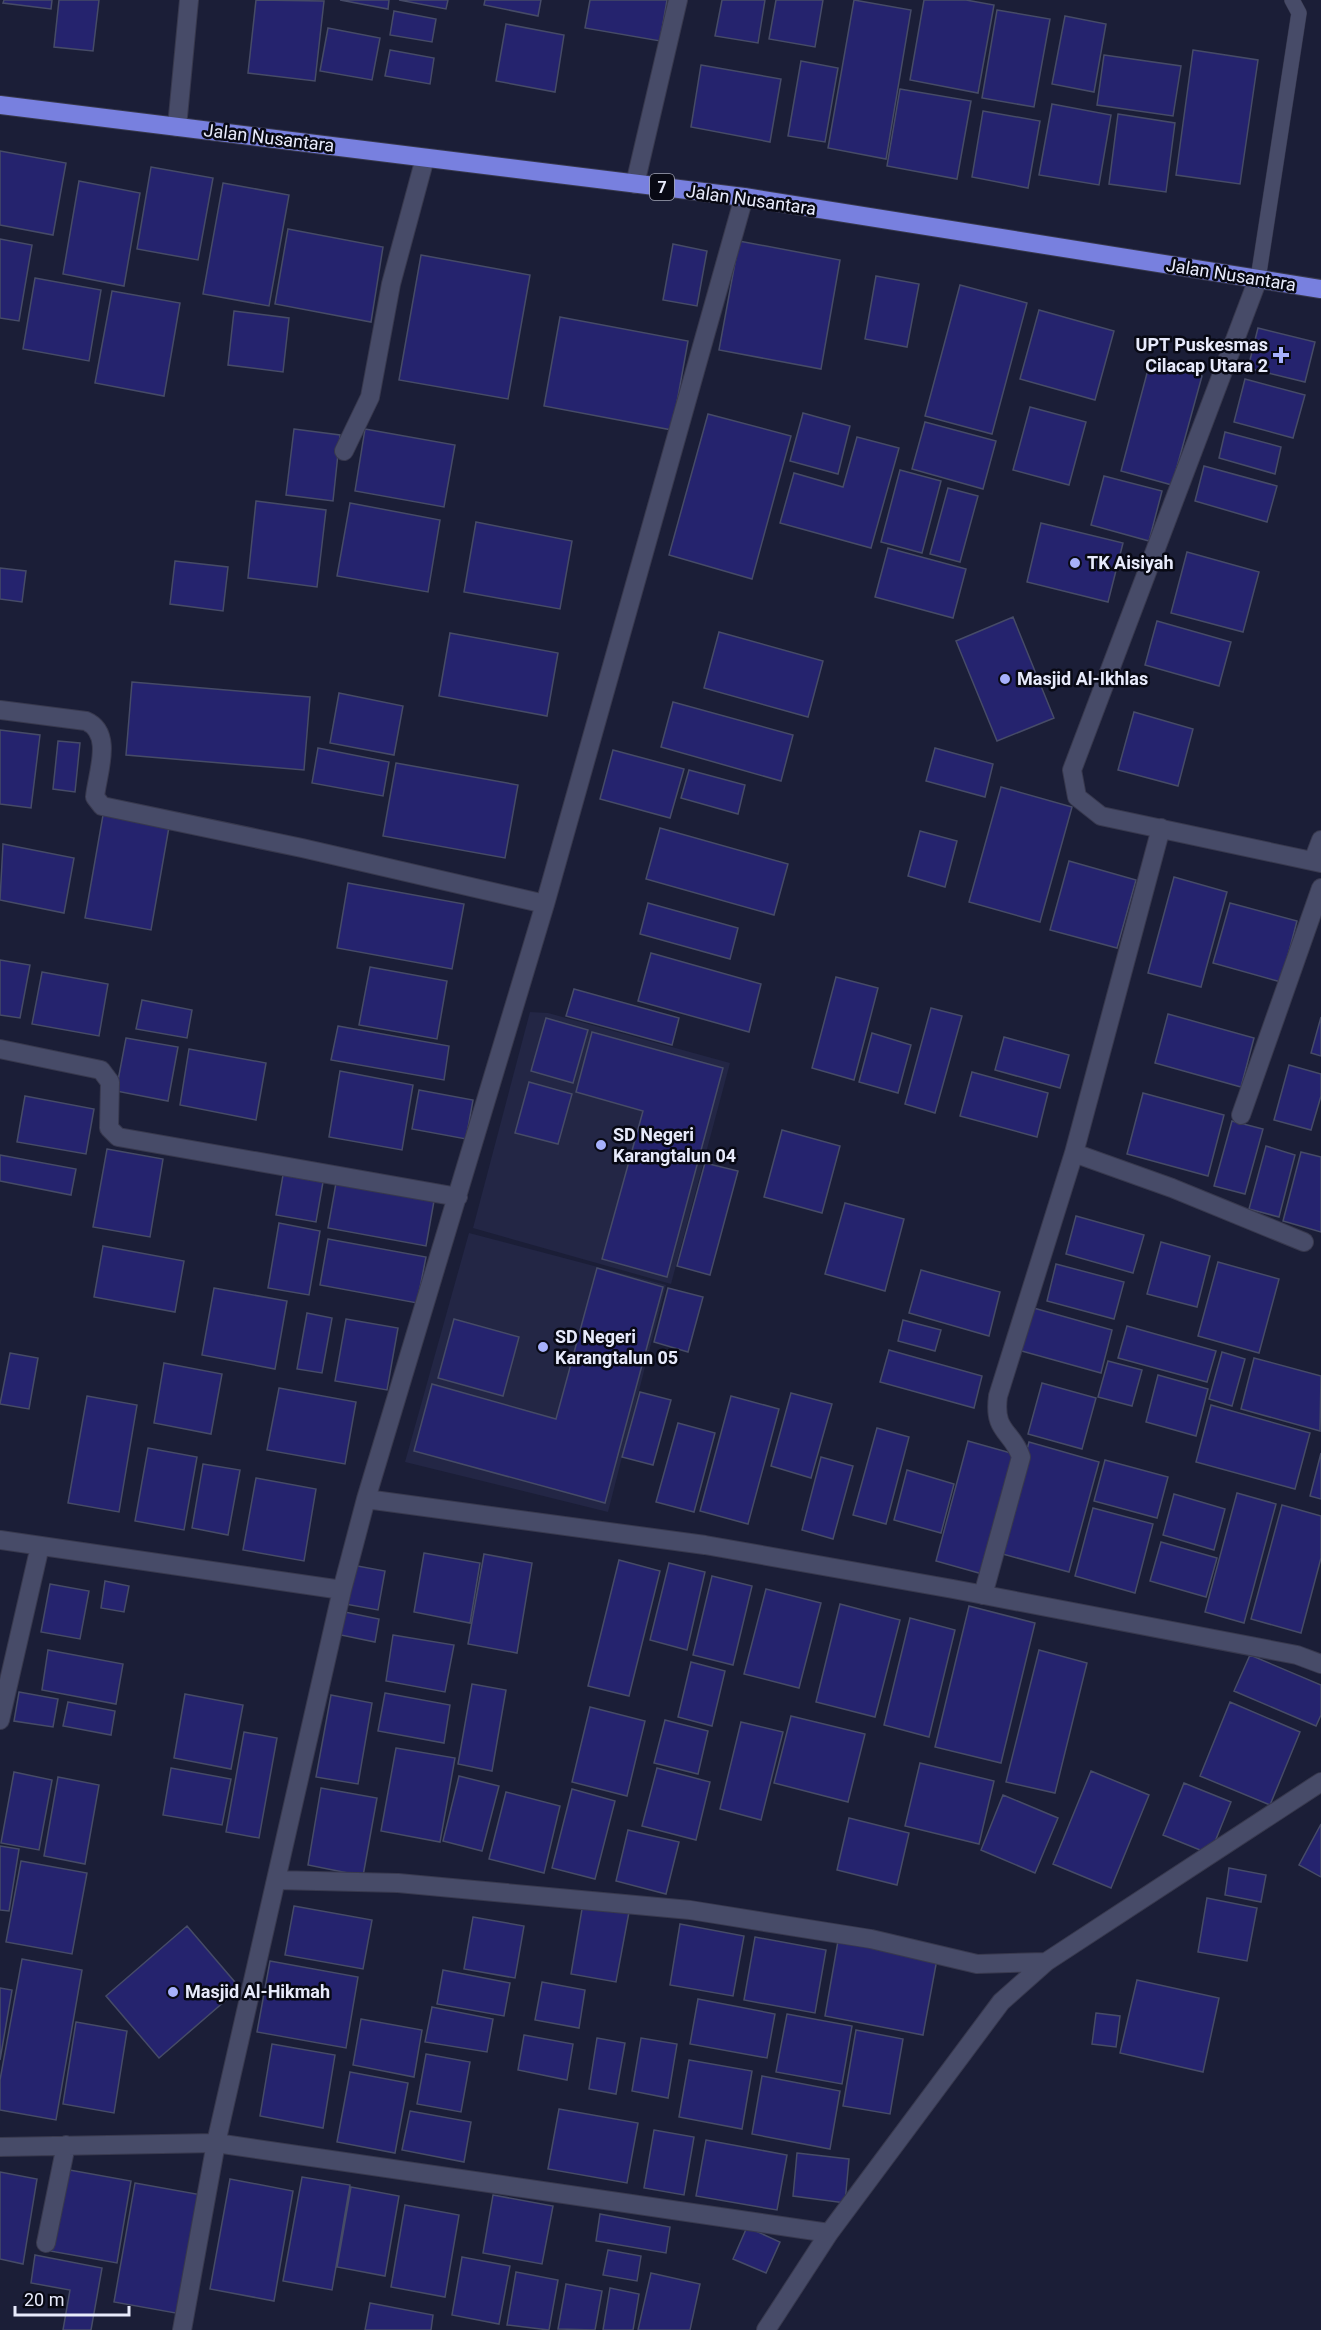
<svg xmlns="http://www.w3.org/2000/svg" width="1321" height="2330" font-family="Roboto,sans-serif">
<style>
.built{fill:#232645}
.building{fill:#25236e;stroke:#464b67;stroke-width:1.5}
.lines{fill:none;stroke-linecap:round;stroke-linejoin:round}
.service-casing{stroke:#38394e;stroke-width:16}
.minor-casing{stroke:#38394e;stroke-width:20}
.trunk-casing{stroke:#38394e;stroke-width:20}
.service{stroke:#474b68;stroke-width:15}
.minor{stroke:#474b68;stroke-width:18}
.trunk{stroke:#7880df;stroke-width:18}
.poi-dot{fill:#a7b1fc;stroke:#080914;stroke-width:2}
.labels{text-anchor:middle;stroke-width:5;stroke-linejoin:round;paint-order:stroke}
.shield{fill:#080914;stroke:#a4a6b6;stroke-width:1.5}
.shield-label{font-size:16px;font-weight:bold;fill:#e7eafb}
.street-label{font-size:18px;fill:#e7eafb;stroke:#080914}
.poi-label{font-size:18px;font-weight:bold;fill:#e7eafb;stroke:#080914;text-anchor:start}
</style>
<rect width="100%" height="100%" fill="#1b1e37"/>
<path class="built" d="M530 1012 548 1013 730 1063 671 1284 473 1228Z
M469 1233 666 1285 608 1512 405 1462Z"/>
<path class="building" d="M4 0H52L51 9 3 3Z
M59 0H99L93 51 54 47Z
M256 0 324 1 315 81 248 73Z
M340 0H389L388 9Z
M399 0H448L446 9Z
M485 0H541L538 16 484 5Z
M590 0H667L660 41 585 28Z
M722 0H765L758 43 715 36Z
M776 0H823L815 47 769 39Z
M854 0 911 10 886 159 828 148Z
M924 0H966L994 5 978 93 910 80Z
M997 10 1050 19 1034 107 982 98Z
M394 11 436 19 432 42 390 35Z
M1065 16 1106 24 1094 92 1052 84Z
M506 24 564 35 555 92 496 81Z
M328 28 380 38 372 80 320 71Z
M390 50 434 58 430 84 385 76Z
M1193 50 1258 60 1240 184 1176 175Z
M1104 55 1181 66 1173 116 1097 105Z
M801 61 838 68 825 142 788 136Z
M701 65 781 79 770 142 691 127Z
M900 89 971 101 957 179 887 166Z
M1052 104 1111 115 1099 185 1039 175Z
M983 111 1040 121 1028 188 972 177Z
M1118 114 1175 123 1166 192 1109 184Z
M0 151 66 163 53 235 0 225Z
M151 167 213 178 198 260 137 249Z
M79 181 140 193 124 286 63 274Z
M223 183 289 195 269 306 203 294Z
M288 229 383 247 371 322 275 304Z
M0 239 32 245 19 321 0 318Z
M739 241 840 260 821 369 719 350Z
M673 244 707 251 697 306 663 300Z
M421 255 530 275 508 399 399 380Z
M876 276 919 284 907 347 865 339Z
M35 278 101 290 89 361 23 349Z
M960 285 1027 303 992 434 925 416Z
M112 291 180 303 164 396 95 383Z
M1039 310 1114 331 1095 400 1020 379Z
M234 311 289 318 283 372 228 365Z
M560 317 688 341 672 430 544 406Z
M1258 328 1315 342 1305 382 1248 368Z
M1150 362 1202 376 1172 485 1121 471Z
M1245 379 1305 395 1293 438 1234 422Z
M1030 407 1086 422 1069 485 1013 470Z
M803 413 850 426 838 474 790 461Z
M708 414 791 436 752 579 669 555Z
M925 422 996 441 983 489 912 469Z
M294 429 340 435 333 501 286 495Z
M365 429 455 445 444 507 355 491Z
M1225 432 1281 447 1275 474 1219 458Z
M857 437 899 448 871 548 780 523 794 473 843 487Z
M1204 466 1277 486 1267 522 1195 501Z
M900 470 941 481 922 553 881 542Z
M1104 476 1162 491 1149 541 1091 525Z
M948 488 978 496 960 562 930 554Z
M256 501 326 510 317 587 248 578Z
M350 503 440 520 428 592 337 576Z
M476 522 572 541 560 609 464 592Z
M1041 523 1123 543 1108 602 1027 582Z
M888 548 966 569 953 618 875 597Z
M1187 552 1259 572 1243 632 1171 613Z
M175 561 228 567 223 611 170 604Z
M0 568 26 571 22 602 0 599Z
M1013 617 1054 718 997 741 956 641Z
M1157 621 1231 642 1219 686 1145 665Z
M719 632 823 661 808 717 704 688Z
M450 633 558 653 547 716 439 696Z
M132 682 310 697 304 770 126 755Z
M339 693 403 706 394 755 330 743Z
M673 702 793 735 781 781 661 747Z
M1134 712 1193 729 1178 786 1118 770Z
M0 730 40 735 31 808 0 804Z
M58 741 80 743 75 792 53 789Z
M318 748 389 762 383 796 312 783Z
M935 748 993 764 985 797 926 781Z
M613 750 684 769 670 818 600 799Z
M396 763 518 785 505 858 383 836Z
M689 770 745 785 738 814 681 798Z
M1001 787 1072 807 1040 922 969 902Z
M103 815 169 827 151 930 85 918Z
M660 828 788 864 774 915 646 879Z
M920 831 957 841 945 887 908 876Z
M3 844 74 858 64 913 0 900Z
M1069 861 1136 880 1117 948 1050 930Z
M1174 877 1227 892 1201 987 1148 973Z
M348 883 464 904 452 969 337 948Z
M648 903 738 928 730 959 640 934Z
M1230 903 1297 921 1281 982 1213 963Z
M651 953 761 984 749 1032 638 1001Z
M0 960 30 965 20 1018 0 1015Z
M370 967 447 981 437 1039 359 1025Z
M42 972 108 984 99 1036 32 1024Z
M836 977 878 988 854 1080 812 1068Z
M574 989 679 1018 672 1045 566 1016Z
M142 1000 192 1010 187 1038 136 1029Z
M931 1008 962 1016 935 1113 905 1104Z
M1168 1014 1254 1038 1241 1087 1155 1063Z
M1321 1017V1056L1311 1053Z
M546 1018 588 1030 573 1083 531 1071Z
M338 1026 449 1046 444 1080 331 1060Z
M592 1032 723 1068 667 1277 602 1259 643 1111 576 1092Z
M872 1033 911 1045 898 1093 859 1082Z
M1004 1037 1069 1055 1060 1088 995 1070Z
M126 1038 178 1047 168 1101 116 1091Z
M189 1049 266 1063 256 1120 180 1105Z
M1289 1065 1321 1074V1096L1311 1130 1274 1120Z
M340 1071 413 1085 402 1150 329 1137Z
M972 1072 1048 1093 1037 1137 960 1116Z
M529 1082 572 1094 558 1144 515 1133Z
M419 1090 473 1100 466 1139 412 1129Z
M1143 1093 1224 1115 1208 1176 1127 1154Z
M25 1096 94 1109 86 1154 17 1142Z
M1232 1121 1263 1129 1245 1194 1214 1186Z
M782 1130 840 1146 822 1213 764 1197Z
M1266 1146 1295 1155 1279 1217 1249 1209Z
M107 1149 163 1159 150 1237 93 1227Z
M1301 1152 1321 1157V1232L1283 1221Z
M0 1155 76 1169 71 1195 0 1181Z
M705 1163 738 1171 710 1275 677 1266Z
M283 1175 323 1182 316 1222 276 1215Z
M336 1183 434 1201 426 1246 328 1228Z
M845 1203 904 1219 885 1291 825 1274Z
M1076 1216 1144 1235 1133 1273 1066 1254Z
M279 1223 320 1231 309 1295 268 1288Z
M328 1239 426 1257 417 1303 320 1285Z
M1161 1242 1210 1256 1197 1307 1147 1294Z
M103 1246 184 1261 175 1312 94 1297Z
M1218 1262 1279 1279 1259 1353 1198 1336Z
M1056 1264 1124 1282 1114 1319 1047 1301Z
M597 1268 663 1287 605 1503 414 1451 432 1384 556 1419Z
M921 1270 1000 1292 989 1336 909 1313Z
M214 1288 287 1301 275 1369 202 1355Z
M668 1288 703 1297 688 1352 654 1342Z
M1030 1307 1112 1330 1101 1373 1018 1350Z
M307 1313 332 1318 322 1373 297 1369Z
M346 1319 398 1328 387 1390 335 1381Z
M454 1319 519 1337 503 1396 438 1378Z
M903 1320 941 1330 935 1351 898 1341Z
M1127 1326 1216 1351 1207 1382 1118 1358Z
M889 1350 982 1376 974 1408 880 1382Z
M1222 1352 1245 1359 1232 1406 1209 1399Z
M10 1353 38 1358 29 1409 0 1404Z
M1254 1358 1321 1376 1320 1431 1241 1409Z
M1108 1361 1142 1370 1132 1406 1098 1397Z
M164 1363 222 1374 211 1434 154 1423Z
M1158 1375 1208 1389 1196 1436 1146 1422Z
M1042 1383 1096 1398 1082 1449 1028 1434Z
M279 1388 356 1402 345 1464 267 1450Z
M640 1392 671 1400 653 1465 622 1457Z
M791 1393 832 1404 811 1478 771 1466Z
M87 1396 137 1405 119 1512 68 1503Z
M731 1396 779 1409 748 1524 700 1511Z
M1211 1405 1310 1433 1295 1489 1196 1462Z
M678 1423 715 1433 694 1512 656 1502Z
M877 1428 909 1437 886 1524 853 1515Z
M968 1441 1018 1455 986 1575 936 1561Z
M1029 1442 1099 1462 1069 1572 999 1553Z
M148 1448 197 1457 184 1530 135 1521Z
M1321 1453V1499L1310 1496Z
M821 1457 853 1466 833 1539 802 1530Z
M1105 1460 1168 1477 1157 1518 1094 1501Z
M203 1464 240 1470 228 1535 192 1528Z
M907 1470 954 1484 941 1533 894 1520Z
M256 1478 316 1489 304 1561 243 1550Z
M1237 1493 1276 1504 1244 1623 1205 1612Z
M1174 1494 1225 1509 1214 1550 1163 1535Z
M1282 1505 1321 1516V1558L1301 1633 1251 1619Z
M1093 1508 1153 1524 1135 1593 1075 1576Z
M1161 1542 1217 1558 1206 1597 1150 1581Z
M424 1553 480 1563 470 1623 414 1612Z
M484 1554 532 1563 517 1653 468 1644Z
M619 1560 660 1571 629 1696 588 1686Z
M669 1563 705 1572 687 1650 650 1640Z
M352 1565 385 1571 378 1610 345 1604Z
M712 1576 752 1586 733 1665 693 1655Z
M105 1581 129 1586 124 1612 101 1608Z
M50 1584 89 1591 80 1639 41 1632Z
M766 1589 821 1603 799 1688 744 1674Z
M840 1604 900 1620 875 1717 816 1702Z
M969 1606 1035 1623 1001 1763 935 1747Z
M340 1611 379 1619 375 1642 336 1634Z
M910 1618 955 1630 929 1737 884 1725Z
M393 1635 454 1645 445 1692 386 1681Z
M48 1650 123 1664 116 1704 42 1690Z
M1039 1650 1087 1663 1055 1793 1006 1782Z
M1250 1655 1321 1685V1715L1316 1726 1234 1691Z
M691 1662 725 1671 712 1726 678 1717Z
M472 1684 506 1690 492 1771 458 1764Z
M19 1692 58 1699 53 1727 14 1721Z
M385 1693 450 1705 444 1743 378 1731Z
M185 1694 243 1705 231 1769 174 1758Z
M331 1695 372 1703 358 1784 316 1777Z
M68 1702 115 1711 111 1735 63 1726Z
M1230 1702 1300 1732 1270 1805 1200 1776Z
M590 1707 645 1721 627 1796 572 1782Z
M791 1716 865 1734 848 1802 774 1783Z
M665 1720 708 1731 698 1774 654 1763Z
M741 1722 783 1732 761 1820 720 1809Z
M244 1732 277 1738 259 1838 226 1832Z
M396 1748 455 1758 440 1842 381 1831Z
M920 1763 994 1781 979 1844 905 1826Z
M171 1768 231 1779 222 1825 163 1815Z
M657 1768 710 1782 696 1840 642 1826Z
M1091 1771 1149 1795 1111 1888 1053 1864Z
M14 1772 52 1780 39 1850 1 1843Z
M459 1776 499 1786 482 1851 443 1841Z
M58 1777 99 1785 85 1864 44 1856Z
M1184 1783 1231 1802 1210 1854 1163 1835Z
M321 1788 377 1798 363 1876 308 1865Z
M572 1789 615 1801 595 1879 552 1868Z
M506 1792 560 1806 544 1873 489 1859Z
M1003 1795 1058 1818 1035 1873 981 1850Z
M849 1818 909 1833 897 1885 837 1870Z
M1321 1824V1877L1299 1865Z
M628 1830 679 1842 666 1894 616 1881Z
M0 1846 19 1849 9 1911 0 1910Z
M21 1861 87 1873 72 1954 6 1942Z
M1229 1868 1266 1875 1261 1902 1225 1895Z
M1207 1898 1257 1908 1247 1961 1198 1952Z
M583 1903 629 1912 616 1982 571 1974Z
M294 1906 372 1920 363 1969 285 1955Z
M473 1917 524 1926 515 1978 464 1969Z
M680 1924 744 1936 733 1996 670 1985Z
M187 1926 240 1988 159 2058 106 1996Z
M755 1937 826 1950 815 2013 744 2000Z
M838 1941 937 1959 923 2035 825 2016Z
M22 1959 82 1970 56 2120 0 2110V2080Z
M270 1961 358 1977 346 2048 257 2032Z
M443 1970 510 1983 504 2016 437 2004Z
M1137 1980 1219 1998 1203 2072 1120 2053Z
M542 1982 585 1990 579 2028 535 2020Z
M0 1988 12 1990 0 2060Z
M698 1999 775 2014 767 2058 690 2044Z
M432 2007 493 2019 487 2052 425 2042Z
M1096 2013 1120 2016 1116 2047 1092 2044Z
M787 2014 852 2026 842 2084 776 2072Z
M361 2019 422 2030 414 2077 353 2065Z
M76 2022 127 2031 114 2113 63 2104Z
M856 2030 903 2039 890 2114 843 2106Z
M524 2035 573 2044 567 2080 518 2070Z
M597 2038 625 2043 616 2094 589 2089Z
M641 2038 677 2044 668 2098 632 2091Z
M272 2044 335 2055 323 2128 260 2116Z
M426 2054 470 2062 461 2112 417 2104Z
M689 2060 752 2071 742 2129 679 2117Z
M350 2072 408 2083 395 2153 337 2142Z
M762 2076 840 2091 830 2149 752 2134Z
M559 2109 638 2123 627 2183 548 2169Z
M410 2111 471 2122 464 2162 402 2150Z
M654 2130 694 2137 684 2195 644 2188Z
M706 2140 787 2155 777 2210 696 2196Z
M797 2153 849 2159 845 2203 793 2196Z
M64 2169 131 2181 117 2263 50 2251Z
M0 2172 37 2179 23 2264 0 2259Z
M302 2177 350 2185 332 2290 283 2281Z
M230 2179 293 2191 274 2301 210 2289Z
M135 2183 202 2195 181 2314 114 2302Z
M351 2187 399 2196 385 2276 337 2267Z
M493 2195 553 2206 542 2264 483 2253Z
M405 2205 459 2215 445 2297 391 2287Z
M600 2214 670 2227 666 2253 596 2241Z
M747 2227 780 2242 766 2273 733 2259Z
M608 2250 641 2256 637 2281 603 2275Z
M35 2255 102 2268 91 2330H63L70 2290 31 2283Z
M462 2257 510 2266 499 2324 452 2315Z
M516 2272 558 2280 549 2330 507 2325Z
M651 2273 700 2284 690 2330H638Z
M566 2284 602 2291 595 2330 558 2329Z
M610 2288 639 2294 633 2330H603Z
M370 2303 433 2315 431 2330H365Z"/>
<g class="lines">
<defs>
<path id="service" d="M1258 279 1299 13 1292 0"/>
<path id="minor" d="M177 127 189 0
M635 184 678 0
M744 197 545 904 366 1499 342 1590 216 2143 829 2233
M1258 279 1072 770 1077 797 1101 816 1321 863
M344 451 370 397 391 284 425 158
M0 710 86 721C114 733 97 774 95 797L102 806 302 848 545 904
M1313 861 1321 840
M0 1049 101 1070 110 1082 109 1128 118 1137 458 1197
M1241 1115 1321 888
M1074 1153 1161 828
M366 1499 705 1545 953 1589 1297 1655 1321 1664
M0 1540 342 1590
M983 1595 1021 1457C1012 1430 993 1433 998 1396L1074 1153 1172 1188 1304 1242
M0 1720 40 1546
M276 1880 398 1883 690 1910 871 1939 977 1964 1046 1962
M0 2147 216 2143 182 2330
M46 2243 66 2145
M766 2330 829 2233 1001 2002 1046 1962 1321 1782"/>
<path id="trunk" d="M0 105 744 197 1321 289"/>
</defs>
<use href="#service" class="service-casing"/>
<use href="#minor" class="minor-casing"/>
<use href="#trunk" class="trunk-casing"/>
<use href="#service" class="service"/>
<use href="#minor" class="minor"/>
<use href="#trunk" class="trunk"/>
</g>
<g class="poi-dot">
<path d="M1278 346h6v6h6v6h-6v6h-6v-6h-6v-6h6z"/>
<circle cx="1075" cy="563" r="6"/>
<circle cx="1005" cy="679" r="6"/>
<circle cx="601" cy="1145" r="6"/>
<circle cx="543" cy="1347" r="6"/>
<circle cx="173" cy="1992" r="6"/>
</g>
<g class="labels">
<rect class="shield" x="650" y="174" width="24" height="26" rx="4.5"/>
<g class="shield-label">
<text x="662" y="193">7</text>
</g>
<g class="street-label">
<text transform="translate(269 138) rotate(7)" y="6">Jalan Nusantara</text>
<text transform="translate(751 200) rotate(8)" y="6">Jalan Nusantara</text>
<text transform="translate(1231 275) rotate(9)" y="6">Jalan Nusantara</text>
</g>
<g class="poi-label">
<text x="1268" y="351" text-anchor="end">UPT Puskesmas<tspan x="1268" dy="21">Cilacap Utara 2</tspan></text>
<text x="1087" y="569">TK Aisiyah</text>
<text x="1017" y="685">Masjid Al-Ikhlas</text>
<text x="613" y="1141">SD Negeri<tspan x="613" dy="21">Karangtalun 04</tspan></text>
<text x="555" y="1343">SD Negeri<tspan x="555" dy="21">Karangtalun 05</tspan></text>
<text x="185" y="1998">Masjid Al-Hikmah</text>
</g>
</g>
<path d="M15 2306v9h114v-9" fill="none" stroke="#e7eafb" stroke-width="3"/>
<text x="24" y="2306" font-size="18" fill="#e7eafb" stroke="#080914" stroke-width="4.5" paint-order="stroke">20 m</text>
</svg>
